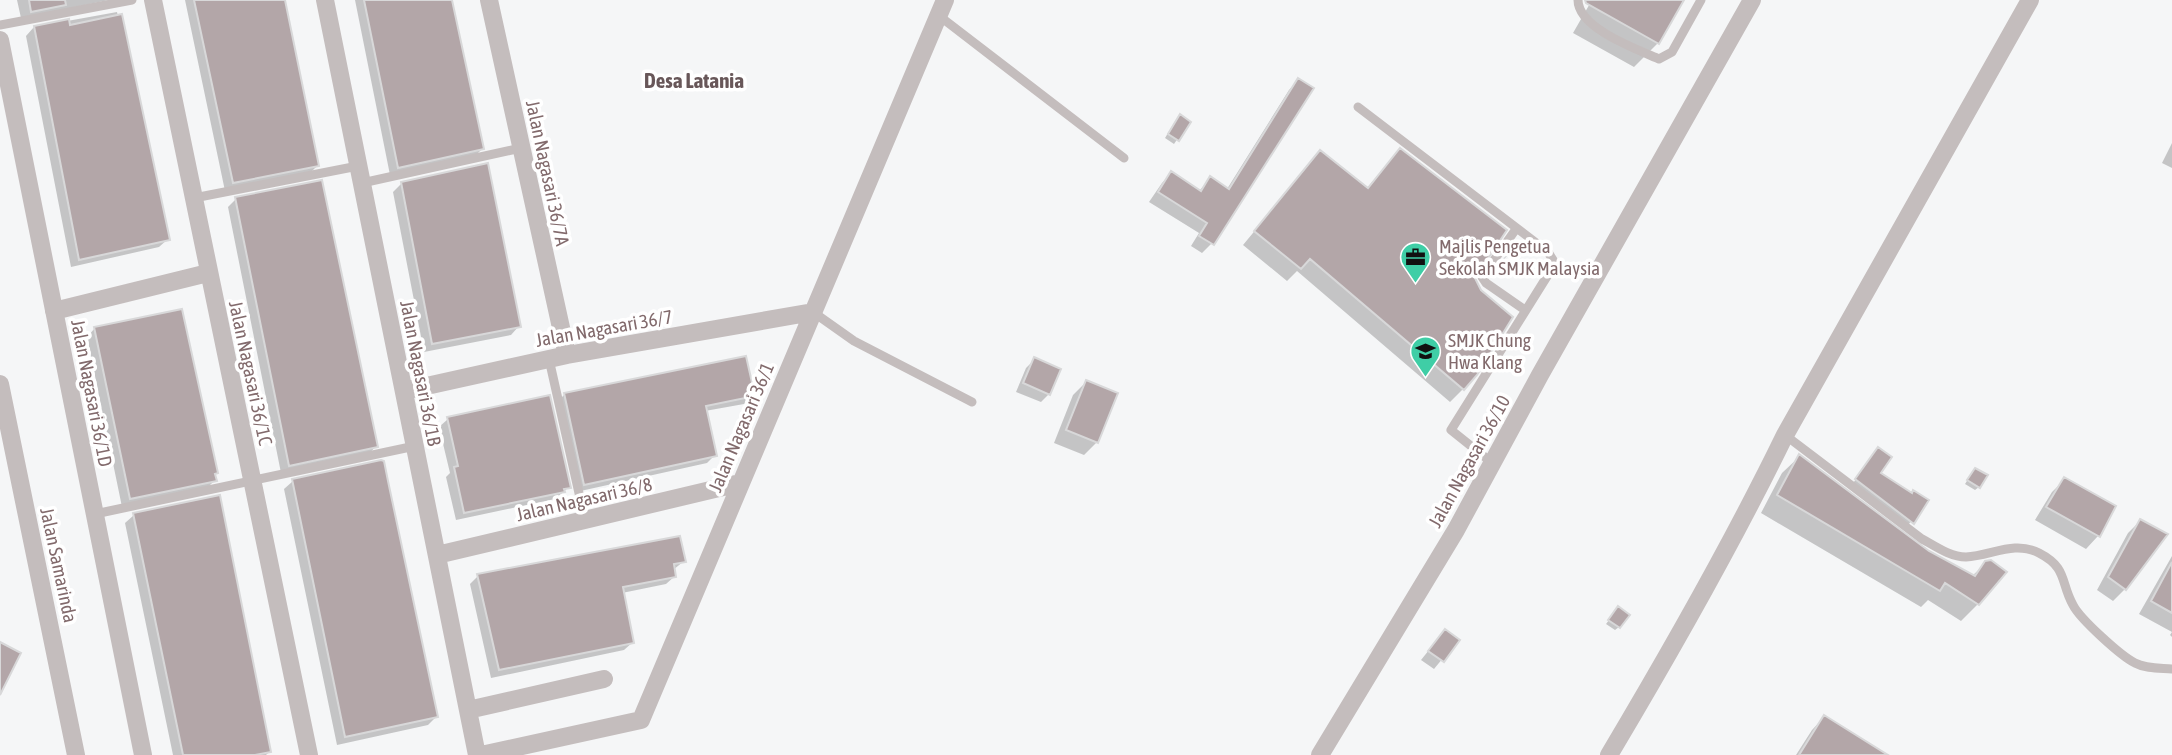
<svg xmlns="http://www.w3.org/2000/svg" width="2172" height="755" font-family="'Asap Condensed',sans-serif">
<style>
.shadow{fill:#0003}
.building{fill:#b3a6a8;stroke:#d8d8d9;stroke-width:2}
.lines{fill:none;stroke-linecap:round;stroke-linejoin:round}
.lane{stroke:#c4bdbd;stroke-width:9}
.street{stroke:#c4bdbd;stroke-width:18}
.labels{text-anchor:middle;stroke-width:7;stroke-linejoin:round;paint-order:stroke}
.street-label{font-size:19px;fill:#826a6c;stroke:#fff}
.poi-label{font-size:19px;fill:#826a6c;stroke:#fff;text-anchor:start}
.neighbourhood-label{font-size:21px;font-weight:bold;fill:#685759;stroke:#fff}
</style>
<rect width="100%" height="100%" fill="#f5f6f7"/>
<path class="shadow" d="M17 0H109L21 18Z
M185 0H283L317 166 309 174 225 191Z
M355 0H450L483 148 474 157 390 175Z
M1592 0H1682L1658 43 1634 67 1573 33Z
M117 12 168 239 159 247 71 267 26 36 34 27Z
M1298 80 1212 243 1202 253 1191 246 1199 233 1149 202 1162 183 1171 173 1199 191 1210 179 1227 189 1289 90Z
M1176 120 1189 122 1174 144 1165 138Z
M2172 143V168L2162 163Z
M1400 150 1480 291 1511 318 1463 389 1450 402 1297 271 1287 281 1243 245 1320 152 1366 189Z
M402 183 519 326 511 335 424 352 393 192Z
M236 199 376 446 368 455 281 473 228 207Z
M1510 252 1488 279 1497 265Z
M95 328 214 475 215 480 206 489 122 507 87 337Z
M1035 359 1049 394 1041 402 1016 392 1026 368Z
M1086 382 1097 442 1084 455 1054 443 1073 395Z
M565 394 753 395 744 404 705 411 715 455 707 463 576 492 556 403Z
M448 419 569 487 555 499 456 520 446 477 450 473 439 427Z
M1878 449 1879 473 1911 495 1926 501 1906 528 1851 486Z
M1799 457 1917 546 1972 576 1986 563 1978 604 1961 621 1928 600 1921 607 1761 513 1782 473Z
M1972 473 1979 487 1975 490 1965 484Z
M2065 479 2114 507 2098 536 2086 549 2035 520 2052 492Z
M293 481 436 717 428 725 337 745 284 489Z
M134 515 270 751 266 755H173L125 523Z
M2140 521 2125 589 2113 601 2097 590 2128 533Z
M2172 556V637L2170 635 2172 632 2139 614Z
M684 561 673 570 675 576 666 584 622 593 633 642 624 650 491 678 470 584 478 576Z
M1615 612 1619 627 1615 630 1606 624Z
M1437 640 1457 641 1434 669 1421 660Z
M1824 717 1885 755H1796L1812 730Z"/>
<path class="building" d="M29 0H65L66 5 31 12Z
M194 0H285L319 166 233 183Z
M364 0H452L484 149 398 168Z
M1585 0H1684L1659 44 1586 3Z
M122 14 170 240 79 260 34 26 69 19 70 25Z
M1298 78 1314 88 1214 245 1199 236 1207 223 1158 192 1171 171 1201 191 1210 176 1229 189Z
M1180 114 1191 122 1179 141 1168 134Z
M1400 148 1507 230 1475 278 1481 290 1513 317 1477 375 1464 390 1310 259 1301 269 1254 231 1320 150 1368 188Z
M488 163 521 327 432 344 401 182Z
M322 180 378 447 289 466 235 197Z
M182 309 218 473 215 474 217 481 130 499 94 327Z
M746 356 755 396 706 406 717 456 584 485 564 393Z
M1034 357 1061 369 1050 395 1023 383Z
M1086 380 1118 393 1098 443 1066 430Z
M550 395 571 488 564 489 565 492 464 513 454 467 458 466 447 417Z
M1878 447 1892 457 1881 473 1912 493 1913 490 1929 500 1914 524 1855 479Z
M1799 454 1929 551 1975 576 1985 561 1991 560 2007 572 1979 605 1945 583 1940 591 1777 495Z
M381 460 384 461 388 481 438 717 345 737 292 479Z
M1975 468 1988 475 1980 488 1967 480Z
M2064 477 2116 506 2100 537 2046 507Z
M220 495 271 752 255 755H183L133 513Z
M2140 519 2168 534 2126 590 2108 577Z
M680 536 686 562 674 564 676 577 623 587 634 643 499 670 477 574Z
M2172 562V613L2151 601Z
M1618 606 1630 615 1620 628 1608 620Z
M1445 629 1460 640 1444 662 1428 651Z
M0 642 21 653 0 695Z
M1824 715 1888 755H1799Z"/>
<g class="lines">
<path class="lane" d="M1578 0C1578 28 1636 49 1659 59L1672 52 1701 0
M938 15 1124 158
M0 25 132 0
M1358 107 1548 252 1553 260 1551 270 1451 430 1491 462
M362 183 521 148
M194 198 358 166
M1516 229 1482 277 1486 283 1525 310
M813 312 854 341 972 402
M549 359 585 520
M1785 435 1922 539C1935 546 1950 557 1966 557 1991 556 2014 540 2039 553 2068 568 2060 582 2073 605 2080 619 2121 656 2135 663 2146 669 2160 668 2172 669
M95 514 415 446"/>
<path class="street" d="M153 0 309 755
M325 0 477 755
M489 0 567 355
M0 40 143 755
M54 311 208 273
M0 384 76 755
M404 391 567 355 813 312
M437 555 740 483
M468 710 604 679
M481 755 641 720 945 0
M1320 755 1456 530 1540 375 1752 0
M1609 755C1671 651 1732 544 1785 435L2030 0"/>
</g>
<defs>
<symbol id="office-pin" viewBox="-11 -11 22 30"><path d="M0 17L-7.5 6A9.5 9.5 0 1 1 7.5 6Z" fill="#3fcea6" stroke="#fff"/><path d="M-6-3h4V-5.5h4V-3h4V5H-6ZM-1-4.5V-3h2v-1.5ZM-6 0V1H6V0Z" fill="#111"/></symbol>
<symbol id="school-pin" viewBox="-11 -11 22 30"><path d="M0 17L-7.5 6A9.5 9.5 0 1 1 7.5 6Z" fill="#3fcea6" stroke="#fff"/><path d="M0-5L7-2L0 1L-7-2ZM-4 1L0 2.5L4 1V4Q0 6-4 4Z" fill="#111"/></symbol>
</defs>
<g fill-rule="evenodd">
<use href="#office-pin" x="1398" y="240" width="35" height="47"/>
<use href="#school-pin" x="1408" y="334" width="35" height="47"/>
</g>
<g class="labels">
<g class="street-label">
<text transform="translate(548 173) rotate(78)" y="7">Jalan Nagasari 36/7A</text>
<text transform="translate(604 328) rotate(-10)" y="7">Jalan Nagasari 36/7</text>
<text transform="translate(251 373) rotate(78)" y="7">Jalan Nagasari 36/1C</text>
<text transform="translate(421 373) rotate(79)" y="7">Jalan Nagasari 36/1B</text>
<text transform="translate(92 393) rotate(79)" y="7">Jalan Nagasari 36/1D</text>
<text transform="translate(741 427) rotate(-67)" y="7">Jalan Nagasari 36/1</text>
<text transform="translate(1469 461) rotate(-61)" y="7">Jalan Nagasari 36/10</text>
<text transform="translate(584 499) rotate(-13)" y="7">Jalan Nagasari 36/8</text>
<text transform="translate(59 565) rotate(78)" y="7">Jalan Samarinda</text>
</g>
<g class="poi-label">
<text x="1439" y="253">Majlis Pengetua<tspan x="1439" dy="22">Sekolah SMJK Malaysia</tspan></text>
<text x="1448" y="347">SMJK Chung<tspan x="1448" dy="22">Hwa Klang</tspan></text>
</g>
<g class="neighbourhood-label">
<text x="694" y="88">Desa Latania</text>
</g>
</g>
</svg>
